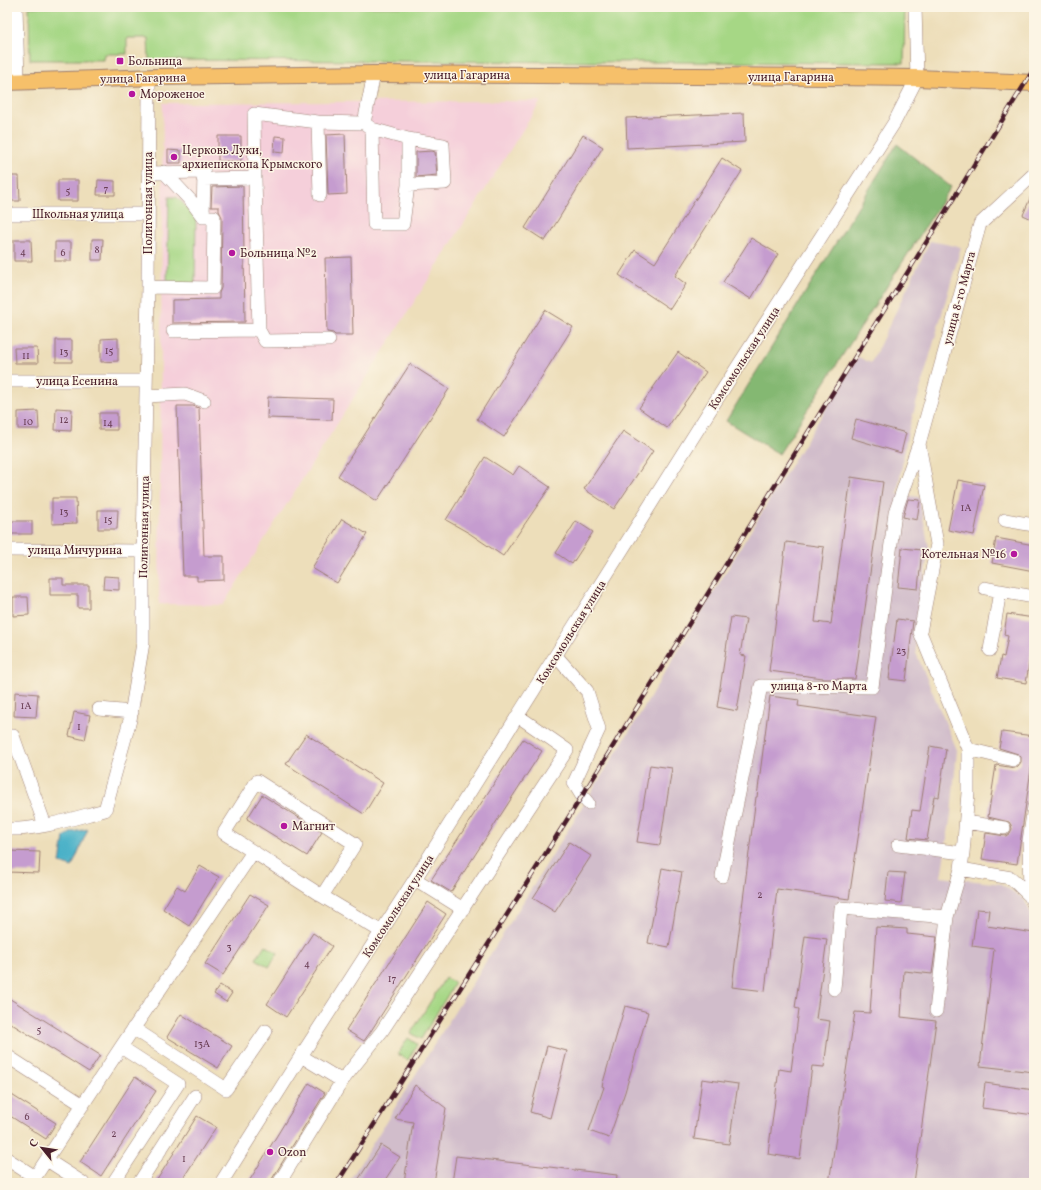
<svg xmlns="http://www.w3.org/2000/svg" width="1041" height="1190" font-family="Vollkorn,serif">
<style>
.built{fill:#f5cfda}
.industrial{fill:#d1bdcb}
.green{fill:#a6d785;stroke:#787b58}
.forest{fill:#84b872;stroke:#676c4e}
.water{fill:#49b1c8;stroke:#4a687a}
.building{fill:#c59ccf}
.lines{fill:none;stroke-linecap:round;stroke-linejoin:round}
.minor-casing{stroke:#9c7e72;stroke-width:14}
.major-casing{stroke:#9c7e72;stroke-width:18}
.minor{stroke:#fff;stroke-width:13}
.major{stroke:#f6c06b;stroke-width:16}
.rail-casing{stroke:#4a1f2b;stroke-width:4.5}
.rail{stroke:#fcf5e5;stroke-width:3;stroke-dasharray:9;stroke-linecap:butt}
.poi-dot{fill:#b5179e;stroke:#fcf5e5;stroke-width:1.5}
.labels{text-anchor:middle;stroke-width:3;stroke-linejoin:round;paint-order:stroke}
.number-label{font-size:10px;fill:#693e54}
.poi-label{font-size:12px;fill:#4a1f2b;stroke:#fcf5e5;text-anchor:start}
.street-label{font-size:12px;fill:#4a1f2b;stroke:#fcf5e5}
</style>
<rect width="100%" height="100%" fill="#fcf5e5"/>
<filter id="ink" filterUnits="userSpaceOnUse"><feTurbulence type="fractalNoise" baseFrequency=".025" numOctaves="2"/><feDisplacementMap in="SourceGraphic" scale="8" xChannelSelector="R" yChannelSelector="G"/><feConvolveMatrix kernelMatrix="1 2 1 2 8 2 1 2 1" color-interpolation-filters="sRGB"/></filter>
<filter id="wash" filterUnits="userSpaceOnUse"><feTurbulence type="fractalNoise" baseFrequency=".012" numOctaves="4" result="noise"/><feDisplacementMap in="SourceGraphic" scale="16" xChannelSelector="R" yChannelSelector="G"/><feGaussianBlur stdDeviation="0.9" result="paint"/><feColorMatrix in="noise" values="0 0 0 0 0 0 0 0 0 0 0 0 0 0 0 0 0 1.4 0 .05"/><feComposite in="paint" operator="in"/></filter>
<g filter="url(#wash)">
<rect width="100%" height="100%" fill="#eddeba"/>
<path class="built" d="M541 101 223 605 159 604 163 103Z"/>
<path class="industrial" d="M930 241 961 247 908 432 897 494 919 497 929 548 915 634 916 653 957 750 951 814 941 877 1001 884 1024 899 1034 920V1183H348L634 724 773 494 858 357 871 363Z"/>
<path class="green" d="M29 7H905L904 63 149 60 148 38H127V54H104L103 60H30Z
M169 197H177L196 217 195 284H167Z
M265 945 278 953 269 967 256 959Z
M445 978 455 983 421 1039 411 1033Z
M408 1038 417 1044 408 1060 398 1054Z"/>
<path class="forest" d="M897 144 951 187 779 454 726 421Z"/>
<path class="water" d="M88 829 72 867 60 863 64 837 72 832Z"/>
<g id="blocks">
<path class="building" d="M744 113 745 142 627 148 626 118Z
M345 134 347 194 328 195 326 135Z
M583 135 603 147 545 241 525 228Z
M218 136H241V161H218Z
M275 136 285 137 284 153 274 152Z
M168 150 181 151V163H168Z
M432 151 435 152 437 175 416 177V152Z
M722 158 742 171 675 276 686 284 670 309 619 275 635 250 655 263Z
M7 176H19L20 201H7Z
M58 180H78V201H58Z
M98 180 115 181V195H97Z
M243 186 245 322 172 323V300L219 299V293L221 288 222 217 219 211V207H211L212 187Z
M1034 189V220L1023 215Z
M751 238 778 254 751 299 723 282Z
M92 239H103L102 260H92Z
M14 240H31L32 261H14Z
M55 242H71V261H55Z
M351 257 353 335H335L333 333 327 332 325 258Z
M545 310 573 327 504 437 477 419Z
M118 338V361L101 362V339Z
M56 340H72V362H56Z
M14 348H37L38 363H15Z
M678 352 706 372 667 428 639 408Z
M410 364 449 389 377 501 338 476Z
M268 397 333 399 332 420 267 418Z
M177 406H193L199 408 204 556H224V580L197 581V576H183Z
M56 408 72 409 71 431 55 430Z
M38 411 39 429H18V412Z
M99 413H117V430H99Z
M856 419 906 433 901 453 851 438Z
M623 431 653 451 614 509 584 489Z
M485 457 513 475 519 466 550 487 503 556 469 533 446 520Z
M851 477 883 482 855 679H823V678L769 671 786 542 824 547 815 622 831 624Z
M958 480 984 485 974 535 948 530Z
M52 498H76L77 523 52 524Z
M908 499 920 500 917 520 903 517Z
M98 510H118L117 529H98Z
M342 519 367 534 337 583 312 568Z
M8 521H32V534H8Z
M576 521 593 532 572 564 556 553Z
M996 538 1034 545V571L992 563Z
M902 548 922 550 918 589 898 587Z
M104 576 119 577V590L103 589Z
M50 578H63V585H89V608H78V595H50Z
M13 597H28L29 615 13 616Z
M1007 614 1034 618V634L1026 683 997 678 1001 656 1004 657 1008 636 1004 635Z
M731 617 746 619 740 655 746 656 737 711 717 707Z
M897 619 913 621 906 681 889 679Z
M15 692 38 694 36 717 14 716Z
M770 696 799 700 798 706 876 717 849 899 777 889 765 991 732 987 756 797H757Z
M74 712 90 715 85 740 69 736Z
M1002 732 1034 736V749L1017 864 982 859 986 833 1006 836 1010 833 1012 829 1011 825 1009 822 988 817 996 765 1015 768 1018 766 1021 762V757L1018 754 999 748Z
M306 734 383 783 364 814 286 764Z
M523 739 542 751 451 892 431 880Z
M930 746 946 749 939 797 934 796 927 840 908 838 912 810 920 811Z
M650 765 672 768 660 845 637 842Z
M262 795 322 832 307 856 247 819Z
M569 842 591 856 555 912 533 898Z
M7 851 40 852 39 873 7 872Z
M200 866 219 877 189 926 163 909 177 886 185 891Z
M662 868 682 872 669 947 648 943Z
M888 872 905 873 901 903 885 901Z
M250 894 269 905 223 975 205 964Z
M428 902 446 914 369 1034 364 1041 346 1030Z
M977 909 989 910 987 926 1034 933V1072L980 1066 994 949 972 946Z
M876 927 907 929V934L937 937 932 974 904 971 901 1017 936 1021 914 1183H829L855 1012 870 1013Z
M313 933 332 946 286 1017 267 1004Z
M805 936 827 939 816 1019 830 1021 824 1067 812 1066 800 1159 768 1154 779 1069 791 1071 799 1009 795 1008Z
M220 985 232 993 226 1002 214 994Z
M7 997 100 1055 89 1072 7 1021Z
M625 1006 648 1012 625 1092 609 1138 589 1131 604 1087 602 1086Z
M181 1014 232 1046 218 1068 167 1037Z
M547 1046 567 1051 550 1118 530 1112Z
M135 1077 156 1091 101 1176 80 1162Z
M702 1079 738 1084 729 1144 694 1139Z
M309 1083 325 1093 272 1179 271 1183H248Z
M985 1083 1034 1090V1115L982 1108Z
M415 1085 446 1108 434 1183H404L413 1122 395 1119Z
M7 1092 56 1123 46 1139 7 1114Z
M197 1116 216 1127 180 1183H155Z
M381 1145 400 1157 383 1183H356Z
M456 1156 617 1175 616 1183H452Z"/>
</g>
</g>
<g filter="url(#ink)">
<use href="#blocks" fill-opacity="0" stroke="#9c7e72" stroke-width="1"/>
<g class="lines">
<defs>
<path id="minor" d="M16 7 18 81
M318 122 320 195
M364 123 372 129 374 224H403L408 185V139L372 129
M408 139 443 145 445 183 408 185
M164 172 191 201 203 217
M255 178 254 114 318 122 364 123 374 74
M203 179 255 178 259 330 265 341 329 340
M7 214H148
M148 287 213 288 214 217H203L204 172 148 173
M173 331 259 330
M7 381H146
M146 396 185 394 204 401
M1005 520 1034 525
M7 550 143 551
M985 588 1000 591
M990 650 1000 591 1034 597
M556 656 587 691 599 729 574 783 582 796 588 803
M99 709 132 712
M7 736H13L45 825
M968 749 1013 760
M966 822 1004 828
M7 829C40 830 74 818 105 810L130 720 143 643V551L148 287 149 77
M898 845 963 853
M961 869 1011 878 1030 896 1034 905
M722 876 761 686 872 687 895 513 918 446
M415 879 463 909
M322 896 355 844 257 781 224 833 322 896 382 932
M1030 896 1029 841 1034 807
M834 989 841 908 947 917 961 869 963 853 968 793V749L920 632 937 544 919 444 980 224 1034 174
M936 1011 947 917
M133 1028 226 1089 266 1031
M7 1056 83 1105
M301 1056 342 1081 382 1031 567 750 518 716
M7 1159 35 1177
M47 1160 83 1183
M31 1183 121 1047 253 852
M113 1183 178 1084 121 1047
M139 1183 195 1096
M221 1183 301 1056 415 879 715 402 894 123 917 78 915 7
M279 1183 342 1081"/>
<path id="major" d="M7 82 157 77 374 74 832 77 917 78 1034 83"/>
</defs>
<use href="#minor" class="minor-casing"/>
<use href="#major" class="major-casing"/>
<use href="#minor" class="minor"/>
<use href="#major" class="major"/>
<defs>
<path id="rail" d="M337 1183 582 796 1034 69"/>
</defs>
<use href="#rail" class="rail-casing"/>
<use href="#rail" class="rail"/>
</g>
</g>
<g class="poi-dot">
<rect x="116" y="57" width="8" height="8" rx="2"/>
<circle cx="132" cy="94" r="4"/>
<circle cx="174" cy="157" r="4"/>
<circle cx="232" cy="253" r="4"/>
<circle cx="1014" cy="554" r="4"/>
<circle cx="284" cy="826" r="4"/>
<circle cx="270" cy="1152" r="4"/>
</g>
<g class="labels">
<g class="number-label">
<text x="106" y="192">7</text>
<text x="68" y="194">5</text>
<text x="97" y="253">8</text>
<text x="23" y="255">4</text>
<text x="63" y="256">6</text>
<text x="109" y="354">15</text>
<text x="64" y="355">13</text>
<text x="26" y="359">11</text>
<text x="64" y="423">12</text>
<text x="28" y="425">10</text>
<text x="108" y="426">14</text>
<text x="966" y="511">1А</text>
<text x="64" y="515">13</text>
<text x="108" y="523">15</text>
<text x="901" y="654">23</text>
<text x="26" y="709">1А</text>
<text x="79" y="730">1</text>
<text x="760" y="898">2</text>
<text x="229" y="950">3</text>
<text x="307" y="967">4</text>
<text x="392" y="982">17</text>
<text x="39" y="1033">5</text>
<text x="202" y="1047">13А</text>
<text x="27" y="1120">6</text>
<text x="114" y="1137">2</text>
<text x="184" y="1162">1</text>
</g>
<g class="poi-label">
<text x="128" y="65">Больница</text>
<text x="140" y="98">Мороженое</text>
<text x="182" y="154">Церковь Луки,<tspan x="182" dy="14">архиепископа Крымского</tspan></text>
<text x="240" y="257">Больница №2</text>
<text x="1006" y="558" text-anchor="end">Котельная №16</text>
<text x="292" y="830">Магнит</text>
<text x="278" y="1156">Ozon</text>
</g>
<g class="street-label">
<text x="467" y="79">улица Гагарина</text>
<text x="791" y="81">улица Гагарина</text>
<text transform="translate(143 78) rotate(-1)" y="4">улица Гагарина</text>
<text transform="translate(148 203) rotate(-90)" y="4">Полигонная улица</text>
<text x="78" y="218">Школьная улица</text>
<text transform="translate(959 298) rotate(-75)" y="4">улица 8-го Марта</text>
<text transform="translate(744 358) rotate(-57)" y="4">Комсомольская улица</text>
<text x="77" y="385">улица Есенина</text>
<text transform="translate(144 527) rotate(-89)" y="4">Полигонная улица</text>
<text x="75" y="554">улица Мичурина</text>
<text transform="translate(571 632) rotate(-58)" y="4">Комсомольская улица</text>
<text x="819" y="690">улица 8-го Марта</text>
<text transform="translate(398 906) rotate(-57)" y="4">Комсомольская улица</text>
</g>
</g>
<rect width="1041" height="1190" fill="none" stroke="#fcf5e5" stroke-width="24"/>
<g transform="translate(42 1148) rotate(300)" stroke="#fcf5e5" stroke-width="3" paint-order="stroke">
<path d="M0-3L7 15L0 10L-7 15Z" fill="#4a1f2b"/>
<text y="-6" font-size="11" font-weight="bold" text-anchor="middle" fill="#4a1f2b">С</text>
</g>
</svg>
